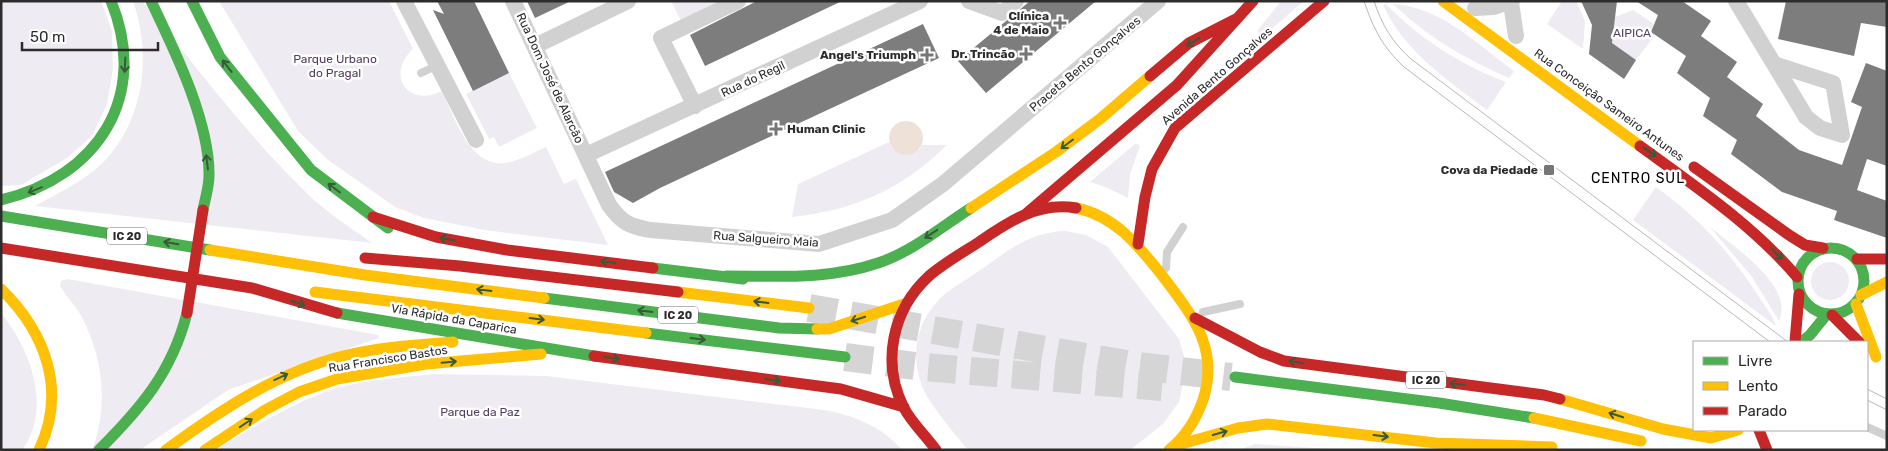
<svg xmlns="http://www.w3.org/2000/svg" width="1888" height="451" font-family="Rubik,sans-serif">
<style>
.green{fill:#efebf2}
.water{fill:#eee2d8}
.building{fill:#7d7d7d}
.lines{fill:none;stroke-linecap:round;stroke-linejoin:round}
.highway-tunnel{stroke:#d5d5d5;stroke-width:28;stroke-dasharray:28 14;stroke-linecap:butt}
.lane{stroke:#d1d1d1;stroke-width:8}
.street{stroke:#d1d1d1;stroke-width:16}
.fast{stroke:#4caf50;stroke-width:11}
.slow{stroke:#ffc107;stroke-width:11}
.jam{stroke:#c62828;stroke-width:11}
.tram{stroke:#b8b8b8;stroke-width:1}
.jam-bridge{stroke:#c62828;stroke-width:11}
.oneway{stroke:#375a39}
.poi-dot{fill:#767676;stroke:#fff;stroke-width:2}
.labels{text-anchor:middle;stroke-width:5;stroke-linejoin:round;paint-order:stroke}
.shield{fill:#fff;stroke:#6b6b6b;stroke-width:1}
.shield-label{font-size:11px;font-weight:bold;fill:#2c2c2c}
.poi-label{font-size:12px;font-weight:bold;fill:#2c2c2c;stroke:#fff;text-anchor:end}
.park-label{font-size:12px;fill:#543d63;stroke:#fff}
.street-label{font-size:12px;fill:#2c2c2c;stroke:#fff}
.neighbourhood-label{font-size:14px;letter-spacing:1px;fill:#000;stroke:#fff}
</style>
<rect width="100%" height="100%" fill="#fff"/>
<path class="green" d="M1 1H101L112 31 113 69 107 104 92 136 67 158 21 185 1 186Z
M133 1H142C198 68 250 140 314 200 332 216 353 229 372 243L35 206C60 192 89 179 108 157 145 115 151 53 133 1Z
M219 1H389L413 49C385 75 408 108 442 91 455 118 471 172 510 162 523 159 534 152 546 147L564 184 576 179 608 245 484 230 424 218 395 207 328 160 298 131Z
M671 1H727L682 23Z
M1281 1H1304L1262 37 1257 31Z
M1562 1H1576L1585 21 1583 49 1547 24Z
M1386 4C1420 39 1461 65 1506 82L1487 110C1446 79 1405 52 1383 5Z
M1393 4C1440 6 1478 45 1514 71L1509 78C1466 59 1427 37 1393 4Z
M1633 10 1654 24 1651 32 1655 35 1636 60 1612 43 1615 17Z
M509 73 537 128 499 147 494 137 489 139 466 94Z
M889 142 892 148 919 150 922 145H947C901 190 855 210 792 217L798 184Z
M1136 143 1140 146 1130 174 1128 198 1105 187 1090 182Z
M1656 187C1698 217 1731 253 1759 297 1765 306 1773 316 1776 326L1633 220Z
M1710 227C1734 247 1795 286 1779 321L1752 277Z
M1065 231 1086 235 1108 247 1179 339 1184 356 1185 375 1179 402 1163 424 1130 450H968C955 434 941 418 930 401 907 366 913 321 945 294 956 285 969 278 980 270 1010 250 1027 233 1065 231Z
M1811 281a19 19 0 1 1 38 0a19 19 0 1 1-38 0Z
M68 279 378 335 379 338 228 390 140 450H92C109 406 103 355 80 314 74 304 66 296 60 286L61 281Z
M1 313C30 348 53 409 22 450H1Z
M435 374 546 376 824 410C853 415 883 427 902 450H217C250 428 285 408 322 393 356 380 399 378 435 374Z
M1255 444 1343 450H1239Z"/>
<path class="water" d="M889 138a17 17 0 1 1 34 0a17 17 0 1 1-34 0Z"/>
<path class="building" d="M437 1H474L509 73 473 91 433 10 444 14Z
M527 1H571L535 18Z
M757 1H842L705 66 690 35Z
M1030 1H1096L986 93 958 61Z
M1581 1H1617L1612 43 1636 60 1624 79 1589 54 1592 25Z
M1636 1H1682L1711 21 1701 36 1737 62 1727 77 1763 104 1756 116 1799 150 1842 165 1862 107 1851 102 1866 63 1887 71V166L1867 159 1857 190 1887 201V238L1834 220 1837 211 1782 192 1731 154 1737 140 1703 116 1710 98 1677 73 1686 56 1651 32 1658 15Z
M1786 1H1887V27L1861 23 1854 56 1778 39Z
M923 24 939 58 660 188 633 203 614 192 605 172Z"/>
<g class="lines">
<path class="highway-tunnel" d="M809 308 1131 365 1231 377
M845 357 924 367 1162 387"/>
<path class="lane" d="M421 73 436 66
M1166 268 1167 252 1183 227
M1203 312 1240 304
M1867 427 1887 436"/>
<path class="street" d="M404 1 476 140
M513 1 609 205C622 223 629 226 650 230L819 244 892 220 943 184 1158 1
M969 1 1002 13 1016 1
M1736 1 1806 117 1820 128 1842 135 1833 83 1774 64
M1511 3 1516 36
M1475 8 1494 7 1512 1
M535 46 628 1
M695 106 661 38 738 1
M586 155 920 1"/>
<path class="fast" d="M151 1C174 49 210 122 209 176 209 187 205 199 203 210
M192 1 220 57 311 170 388 228
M1 200C98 177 150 96 111 1
M1 216 210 250
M1798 281a33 33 0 1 1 66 0a33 33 0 1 1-66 0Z
M653 268 743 279
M726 276C778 276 828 280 878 263 912 252 941 227 971 208
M544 298 779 328 817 329
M337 313 594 356
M646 333 845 357
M1801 342 1810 335 1827 314
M1235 377 1439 403 1534 418
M99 450C141 408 172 372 187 313"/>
<path class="slow" d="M1443 1 1640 146
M971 208 1056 152 1100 119 1150 76
M1076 208C1115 216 1137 244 1161 274 1191 314 1220 347 1203 400 1196 420 1185 437 1169 450
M210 250 365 275 544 298
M1 289C46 333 67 391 39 450
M315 292 646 333
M678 292 809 308
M1861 295 1887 282
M1856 304 1876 357
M817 329H829L904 304
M1560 399 1663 429 1711 438 1738 430
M1534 418 1641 441
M1174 446 1238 428 1267 424 1436 443 1552 447
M166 450C222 409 279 371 347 355 382 347 418 345 453 342
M205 450 265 410 299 392 337 379 426 364 541 354"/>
<path class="jam" d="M1150 76 1189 43 1236 19
M1640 146C1695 186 1753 225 1797 277
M1694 167 1789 235 1805 245 1823 248
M1027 213 1177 85 1253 1
M373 217 436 237 507 250 653 268
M1138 244 1145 197 1152 169 1175 128 1324 1
M1 248 252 288 337 313
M365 258 460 266 678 292
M1857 259H1887
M1832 315 1859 342
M1195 318 1260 352 1284 361 1544 395 1560 399
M1795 342 1799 294
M594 356 841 389 904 407
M1759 430 1767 450
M936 450C926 436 912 423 904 408 881 363 892 310 929 276 944 263 962 253 979 242 1008 222 1039 201 1076 208"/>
<path class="tram" d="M1364 1C1374 30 1382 46 1404 67L1770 342
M1374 1C1382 25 1392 42 1411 59L1788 342
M1867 389 1887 399
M1867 400 1887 410"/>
<path class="jam-bridge" d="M187 313 203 210"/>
</g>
<defs><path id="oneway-shaft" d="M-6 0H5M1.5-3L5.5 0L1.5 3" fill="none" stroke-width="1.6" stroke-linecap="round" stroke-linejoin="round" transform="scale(1.25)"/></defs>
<g class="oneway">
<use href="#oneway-shaft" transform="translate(1193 42) rotate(149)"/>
<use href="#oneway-shaft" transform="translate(125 65) rotate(93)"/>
<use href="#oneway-shaft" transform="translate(227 66) rotate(-128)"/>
<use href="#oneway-shaft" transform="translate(1067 144) rotate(143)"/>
<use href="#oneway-shaft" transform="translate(1650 152) rotate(36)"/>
<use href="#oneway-shaft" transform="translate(207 162) rotate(-97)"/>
<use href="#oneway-shaft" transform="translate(334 188) rotate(-143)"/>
<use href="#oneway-shaft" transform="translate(35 190) rotate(158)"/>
<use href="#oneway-shaft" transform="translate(931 234) rotate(147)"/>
<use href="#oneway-shaft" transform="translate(447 239) rotate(-170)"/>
<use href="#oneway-shaft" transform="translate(171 243) rotate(-171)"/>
<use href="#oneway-shaft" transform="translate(1777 254) rotate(46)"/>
<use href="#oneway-shaft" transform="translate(608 262) rotate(-173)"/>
<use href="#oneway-shaft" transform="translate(484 290) rotate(-173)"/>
<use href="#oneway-shaft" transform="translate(761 302) rotate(-173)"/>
<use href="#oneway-shaft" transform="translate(298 303) rotate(18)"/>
<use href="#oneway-shaft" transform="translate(645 311) rotate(-173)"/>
<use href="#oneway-shaft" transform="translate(537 319) rotate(7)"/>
<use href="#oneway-shaft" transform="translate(858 319) rotate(162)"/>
<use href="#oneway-shaft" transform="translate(698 339) rotate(7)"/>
<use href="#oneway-shaft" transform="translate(612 358) rotate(8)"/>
<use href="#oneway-shaft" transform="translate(449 362) rotate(-5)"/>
<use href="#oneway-shaft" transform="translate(1296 362) rotate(-172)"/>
<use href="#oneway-shaft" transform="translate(281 377) rotate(-25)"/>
<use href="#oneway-shaft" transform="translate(773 380) rotate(8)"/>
<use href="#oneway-shaft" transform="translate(1457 384) rotate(-172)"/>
<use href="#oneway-shaft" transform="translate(1616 415) rotate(-162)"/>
<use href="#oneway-shaft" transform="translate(246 423) rotate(-34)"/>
<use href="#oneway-shaft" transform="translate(1220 433) rotate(-16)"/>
<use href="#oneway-shaft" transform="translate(1381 436) rotate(7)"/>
</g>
<g class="poi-dot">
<path d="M1057.5 15.5h5v5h5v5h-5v5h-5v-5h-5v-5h5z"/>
<path d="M1023.5 46.5h5v5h5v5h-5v5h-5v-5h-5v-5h5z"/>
<path d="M924.5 47.5h5v5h5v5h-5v5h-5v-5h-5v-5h5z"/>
<path d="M773.5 121.5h5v5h5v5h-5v5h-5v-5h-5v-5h5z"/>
<rect x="1543" y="164" width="12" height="12" rx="2.5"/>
</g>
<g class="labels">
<g class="shield">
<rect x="107" y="227.5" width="40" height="17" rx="4"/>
<rect x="658" y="306.5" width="40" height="17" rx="4"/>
<rect x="1406" y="371.5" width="40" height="17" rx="4"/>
</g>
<g class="shield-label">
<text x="127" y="240">IC 20</text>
<text x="678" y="319">IC 20</text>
<text x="1426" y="384">IC 20</text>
</g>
<g class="poi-label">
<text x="1049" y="20">Clínica<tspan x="1049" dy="14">4 de Maio</tspan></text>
<text x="1015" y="58">Dr. Trincão</text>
<text x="916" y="59">Angel's Triumph</text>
<text x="787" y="133" text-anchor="start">Human Clinic</text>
<text x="1538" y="174">Cova da Piedade</text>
</g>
<g class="park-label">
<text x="1632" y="37">AIPICA</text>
<text x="335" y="63">Parque Urbano<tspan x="335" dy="14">do Pragal</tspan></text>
<text x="480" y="416">Parque da Paz</text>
</g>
<g class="street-label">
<text transform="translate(1085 64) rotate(-40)" y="4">Praceta Bento Gonçalves</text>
<text transform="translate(1217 76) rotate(-41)" y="4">Avenida Bento Gonçalves</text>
<text transform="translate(550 78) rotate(65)" y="4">Rua Dom José de Alarcão</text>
<text transform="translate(753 79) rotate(-25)" y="4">Rua do Regil</text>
<text transform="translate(1609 105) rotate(36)" y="4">Rua Conceição Sameiro Antunes</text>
<text transform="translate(766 239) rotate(4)" y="4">Rua Salgueiro Maia</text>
<text transform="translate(454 319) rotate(10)" y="4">Via Rápida da Caparica</text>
<text transform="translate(388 359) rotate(-9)" y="4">Rua Francisco Bastos</text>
</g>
<g class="neighbourhood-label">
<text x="1638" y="183">CENTRO SUL</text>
</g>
</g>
<rect width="1888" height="451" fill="none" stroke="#2c2c2c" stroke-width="5"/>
<rect x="1693" y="341" width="175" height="90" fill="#ffffff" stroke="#ababab"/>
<rect x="1703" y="357" width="25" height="8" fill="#4caf50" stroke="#ababab"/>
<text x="1738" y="366" font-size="15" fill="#2c2c2c">Livre</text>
<rect x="1703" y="382" width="25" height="8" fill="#ffc107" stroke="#ababab"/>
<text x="1738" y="391" font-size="15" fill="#2c2c2c">Lento</text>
<rect x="1703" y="407" width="25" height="8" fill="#c62828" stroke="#ababab"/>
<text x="1738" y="416" font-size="15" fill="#2c2c2c">Parado</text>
<path d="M22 42v8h136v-8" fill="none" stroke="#2c2c2c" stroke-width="2.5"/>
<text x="30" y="42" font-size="15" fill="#2c2c2c" stroke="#ffffff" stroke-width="4" paint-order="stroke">50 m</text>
</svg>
